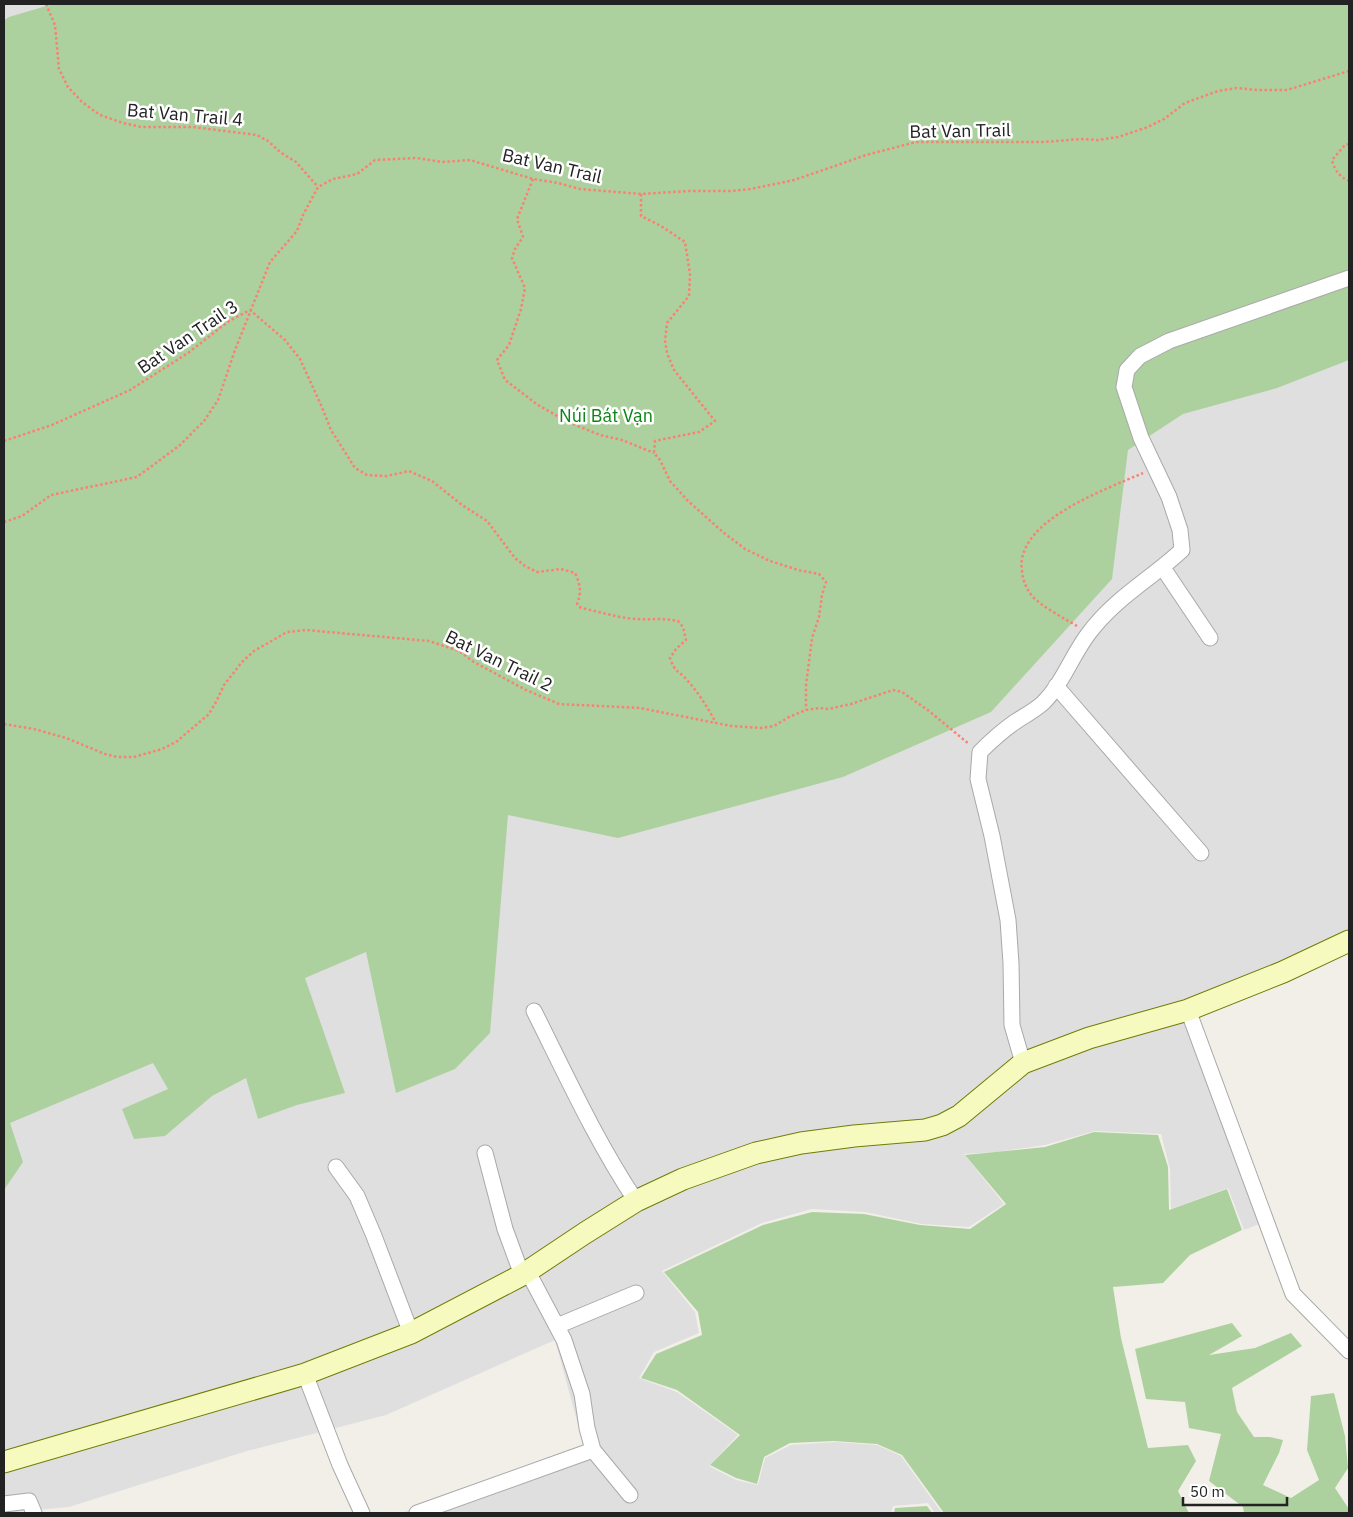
<svg xmlns="http://www.w3.org/2000/svg" width="1353" height="1517" font-family="'IBM Plex Sans',sans-serif">
<style>
.residential{fill:#e0dfdf}
.forest{fill:#add19e}
.lines{fill:none;stroke-linecap:round;stroke-linejoin:round}
.street-casing{stroke:#a9a9a9;stroke-width:17}
.secondary-casing{stroke:#707d05;stroke-width:23}
.path{stroke:#fa8072;stroke-width:2.5;stroke-dasharray:2.5 2.5;stroke-linecap:butt}
.street{stroke:#fff;stroke-width:15}
.secondary{stroke:#f7fabf;stroke-width:21}
.labels{text-anchor:middle;stroke-width:5;stroke-linejoin:round;paint-order:stroke}
.street-label{font-size:18px;fill:#222;stroke:#fff}
.park-label{font-size:18px;fill:#0c8416;stroke:#fff}
</style>
<rect width="100%" height="100%" fill="#f2efe9"/>
<path class="residential" d="M4 4H1349V952L1197 1015 1272 1219 1244 1230 1228 1188 1171 1209 1170 1169 1161 1134 1095 1131 1045 1145 996 1152 964 1154 1004 1204 969 1227 922 1224 865 1212 812 1209 762 1223 662 1271 695 1312 699 1333 654 1352 639 1378 677 1392 738 1435 709 1466 736 1480 758 1485 765 1458 791 1445 835 1442 877 1445 901 1456 942 1513H935L928 1503 893 1506 891 1513H401L584 1447 555 1340 386 1415 247 1451 69 1507 4 1513Z"/>
<path class="forest" d="M53 4H1349V360L1277 388 1183 414 1128 450 1112 579 991 712 843 777 618 838 508 815 490 1033 455 1069 396 1093 366 952 305 978 345 1093 297 1105 258 1119 246 1078 212 1096 165 1136 134 1139 122 1109 168 1089 153 1063 10 1123 23 1162 4 1190V20L9 17Z
M1094 1132 1158 1135 1168 1167 1169 1210 1227 1189 1242 1230 1190 1255 1163 1283 1113 1287 1121 1338 1148 1448 1188 1445 1196 1461 1178 1491 1189 1513H944L902 1455 877 1444 834 1441 790 1443 764 1457 757 1484 736 1478 710 1465 740 1435 677 1390 641 1378 656 1354 702 1335 698 1312 664 1272 763 1225 812 1212 864 1214 920 1225 970 1229 1006 1204 965 1155 1045 1147Z
M1232 1323 1242 1336 1209 1355 1255 1348 1291 1333 1302 1346 1232 1388 1237 1412 1254 1437H1270L1283 1440 1279 1453 1263 1485 1291 1498 1319 1480 1307 1450 1311 1396 1334 1393 1345 1436 1348 1468 1335 1488 1349 1509V1513H1244L1243 1507 1209 1481 1221 1434 1189 1428 1185 1402 1146 1399 1135 1349Z
M927 1506 932 1513H894L895 1508Z"/>
<g class="lines">
<defs>
<path id="street" d="M1163 568 1210 638
M1056 686 1201 853
M1188 1010 1293 1294 1349 1351
M534 1011C566 1075 596 1141 636 1201
M1023 1063 1012 1025 1011 963 1008 920 992 836 978 779 980 752C991 741 1002 731 1015 722 1024 716 1034 711 1043 703 1063 683 1072 655 1089 633 1115 598 1151 579 1182 550L1180 530 1169 497 1141 438 1124 387 1127 370 1140 356 1169 341 1349 278
M485 1153 505 1229 522 1275
M336 1167 357 1196 374 1236 411 1333
M528 1272 564 1340 582 1394 587 1428 593 1450 630 1495
M557 1326 636 1293
M305 1374 340 1465 362 1513
M4 1504 29 1501 34 1513
M417 1513 593 1450"/>
<path id="secondary" d="M4 1462 305 1374 411 1333 522 1275 585 1233 636 1201 683 1179 756 1153 801 1143 854 1136 925 1130 942 1125 959 1116 1023 1063 1089 1038 1188 1010 1283 972 1349 941"/>
</defs>
<use href="#street" class="street-casing"/>
<use href="#secondary" class="secondary-casing"/>
<path class="path" d="M46 4 55 25 59 69 68 87 82 102 100 115 123 123 141 127H193L257 135 268 141 280 152 296 162 318 187
M1349 144 1345 145 1332 160C1335 171 1339 176 1349 181
M533 179 517 219 523 237 515 249 512 258 525 288 521 309 509 345 497 360 505 380 538 405 557 416 578 426 600 435 622 440 654 453
M641 194V216L661 226 685 242 690 274 689 296 667 323 665 341 667 353 674 370 715 421 699 432 655 441 654 453 660 460 670 481 688 501 724 533 745 549 770 561 798 570 819 574 826 582 822 595 819 617 812 638 806 685V710
M4 441 52 425 130 390 188 353 229 321 250 310 285 340 300 359 321 405 331 430 355 468 367 475 387 476 409 471 432 481 462 505 487 521 515 558 525 566 537 572 561 569 575 573C580 584 582 592 577 604L581 608C597 611 612 616 627 618 645 621 661 617 678 621L683 627 686 640 676 649 670 658C675 673 677 669 687 680 698 692 708 708 716 723
M4 522 22 516 51 495 137 477 180 445 204 421 218 400 235 350 270 262 297 231 303 215 318 187 333 179 357 174 375 160 417 158 442 162 470 160 533 179 558 183 580 189 641 194 689 191H730L751 189 794 180 832 167 866 155 916 142H1044L1081 139 1098 140 1118 137 1148 127 1164 119 1185 103 1218 91 1237 88 1258 90H1287L1349 71
M1077 626C1065 619 1041 606 1032 596 1026 588 1023 581 1022 571 1014 521 1107 489 1143 473
M4 724 34 729 66 738 105 754 117 757H134L162 749 176 742 209 714 216 702 224 685 242 662 254 651 287 632 306 630 429 641 459 651 474 662 526 690 559 704 640 708 731 726 761 728 774 726 789 717 806 710 820 708 828 709 851 704 893 690 902 692 929 711 969 744"/>
<use href="#street" class="street"/>
<use href="#secondary" class="secondary"/>
</g>
<g class="labels">
<g class="street-label">
<text transform="translate(185 115) rotate(5)" y="6">Bat Van Trail 4</text>
<text transform="translate(960 131) rotate(-1)" y="6">Bat Van Trail</text>
<text transform="translate(552 166) rotate(13)" y="6">Bat Van Trail</text>
<text transform="translate(188 337) rotate(-34)" y="6">Bat Van Trail 3</text>
<text transform="translate(499 661) rotate(26)" y="6">Bat Van Trail 2</text>
</g>
<g class="park-label">
<text x="606" y="422">Núi Bát Vạn</text>
</g>
</g>
<rect width="1353" height="1517" fill="none" stroke="#222222" stroke-width="10"/>
<path d="M1183 1497v8h104v-8" fill="none" stroke="#222222" stroke-width="2.5"/>
<text x="1190" y="1497" font-size="15" fill="#222222" stroke="#ffffff" stroke-width="4" paint-order="stroke">50 m</text>
</svg>
